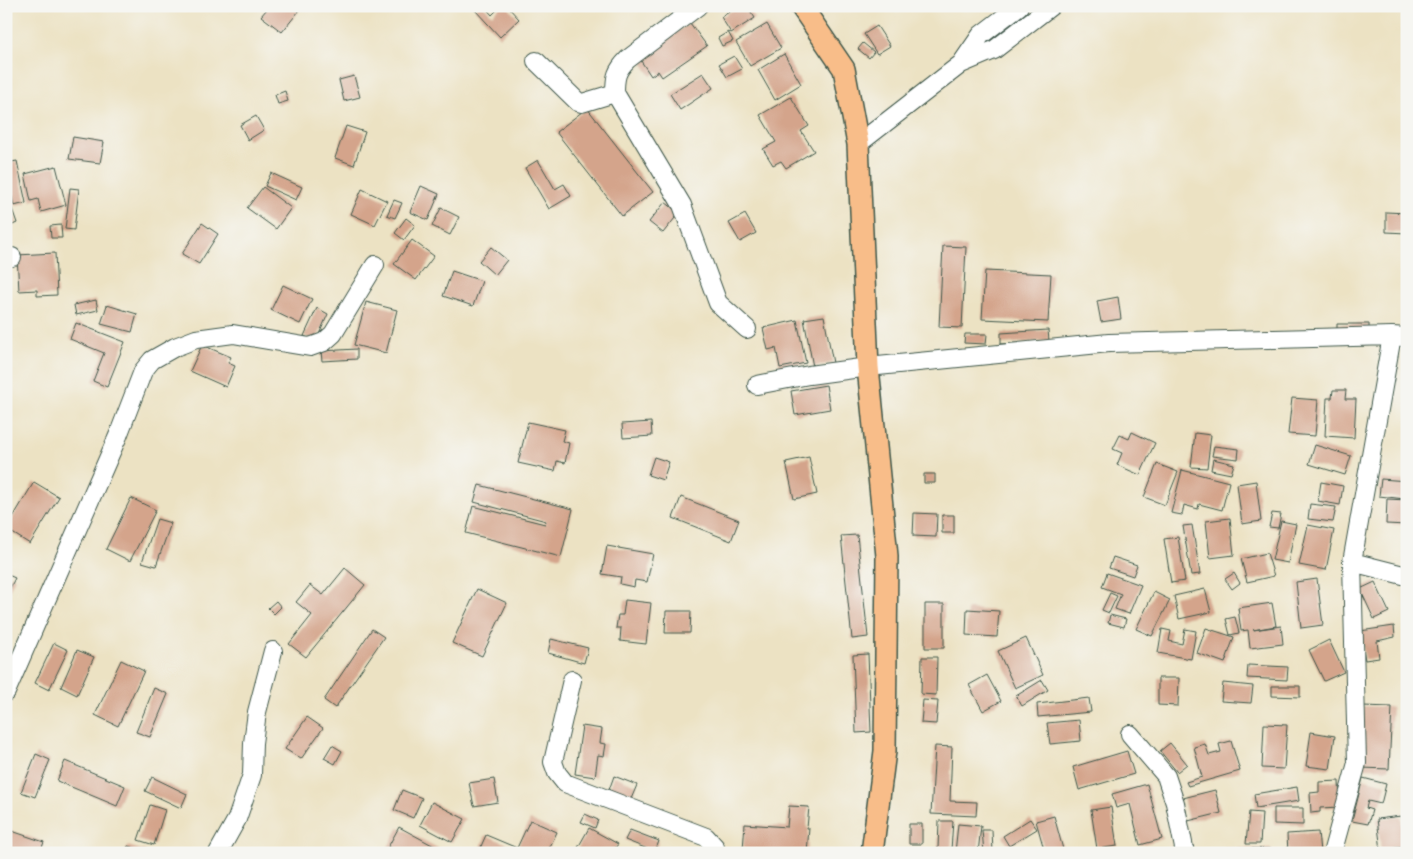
<svg xmlns="http://www.w3.org/2000/svg" width="1413" height="859" font-family="Sriracha,sans-serif">
<style>
.building{fill:#d4a48b}
.lines{fill:none;stroke-linecap:round;stroke-linejoin:round}
.minor-casing{stroke:#3e5649;stroke-width:20}
.major-casing{stroke:#3e5649;stroke-width:24}
.minor{stroke:#fff;stroke-width:18}
.major{stroke:#f8bd89;stroke-width:21}
</style>
<rect width="100%" height="100%" fill="#f6f6f2"/>
<filter id="ink" filterUnits="userSpaceOnUse"><feTurbulence type="fractalNoise" baseFrequency=".02" numOctaves="2"/><feDisplacementMap in="SourceGraphic" scale="10" xChannelSelector="R" yChannelSelector="G"/><feConvolveMatrix kernelMatrix="1 2 1 2 8 2 1 2 1" color-interpolation-filters="sRGB"/></filter>
<filter id="wash" filterUnits="userSpaceOnUse"><feTurbulence type="fractalNoise" baseFrequency=".0096" numOctaves="4" result="noise"/><feDisplacementMap in="SourceGraphic" scale="20" xChannelSelector="R" yChannelSelector="G"/><feGaussianBlur stdDeviation="1.12" result="paint"/><feColorMatrix in="noise" values="0 0 0 0 0 0 0 0 0 0 0 0 0 0 0 0 0 1.4 0 .05"/><feComposite in="paint" operator="in"/></filter>
<g filter="url(#wash)">
<rect width="100%" height="100%" fill="#ece2c3"/>
<g id="blocks">
<path class="building" d="M264 6H293L299 11 282 32 261 16 267 9Z
M478 6H484L492 15 501 6H507L519 19 500 37 475 10Z
M739 6H747L755 18 731 33 721 17Z
M690 23 707 46 662 77 658 71 651 76 639 58Z
M767 24 781 48 750 66 736 42Z
M877 26 890 46 877 54 864 34Z
M728 32 733 41 722 46 718 38Z
M863 43 874 52 869 58 858 49Z
M784 54 801 84 775 100 758 70Z
M734 56 742 69 727 77 719 64Z
M703 73 713 88 680 110 670 94Z
M354 76 360 97 344 101 339 80Z
M285 91 288 101 278 104 275 95Z
M791 97 809 126 801 131 814 151 786 168 781 161 773 165 763 149 776 142 760 115Z
M587 108 653 192 622 216 556 132Z
M256 116 264 130 248 140 240 125Z
M346 126 365 132 354 165 335 158Z
M73 137 104 142 100 163 69 159Z
M538 160 555 189 564 184 571 196 549 209 525 168Z
M17 161 26 203 14 206 6 173V163Z
M56 166 66 205 41 212 38 199 31 201 25 174Z
M271 173 302 187 296 200 265 186Z
M421 186 439 194 428 220 410 212Z
M263 187 291 208 276 229 247 208Z
M70 188 79 189 74 230 65 229Z
M362 189 387 201 375 225 351 214Z
M394 200 402 203 395 218 387 215Z
M665 202 679 213 663 233 649 222Z
M11 206 17 223 6 228V208Z
M441 208 459 217 450 235 432 226Z
M1386 212 1407 213V233L1386 232Z
M745 214 756 233 740 242 729 223Z
M406 218 415 225 404 240 395 233Z
M202 223 218 234 199 264 182 254Z
M61 225 62 238H51L50 226Z
M412 240 434 256 416 280 394 264Z
M943 246 966 247 962 328 939 327Z
M491 247 507 260 495 275 479 261Z
M55 253 57 295 37 296V290L19 291 17 255Z
M452 271 482 281 473 306 443 296Z
M985 271 1051 274 1048 322 982 319Z
M283 285 312 299 300 324 271 310Z
M1118 297 1121 319 1101 322 1097 301Z
M96 300 98 310 76 315 74 305Z
M366 302 397 310 386 353 354 345Z
M107 305 137 314 132 332 101 324Z
M317 308 328 314 316 341 304 336Z
M824 316 833 363 813 367 804 319Z
M797 320 806 363 780 368 776 348 768 350 763 328Z
M76 323 125 342 107 387 93 381 104 353 70 339Z
M6 324 9 325 8 344H6Z
M1337 324H1369V333H1337Z
M1048 330 1049 341 1001 344V333Z
M965 334H987L986 344 964 343Z
M202 345 231 357 228 363 235 366 226 387 190 371Z
M357 349V359L322 361 321 351Z
M826 385 830 409 795 415 791 391Z
M1333 390H1346L1345 399H1356L1354 438 1325 436 1327 398H1332Z
M1292 398 1318 400 1315 436 1288 434Z
M528 422 565 430 562 441 569 443 565 463 557 461 555 471 518 463Z
M651 422 652 436 623 438 622 424Z
M1132 432 1155 443 1140 475 1117 465 1122 453 1113 449 1120 435 1129 439Z
M1195 433 1211 435 1207 468 1191 467Z
M1315 445 1351 456 1345 475 1309 464Z
M1214 446 1239 449 1238 459 1212 456Z
M654 457 669 462 663 480 648 475Z
M809 457 817 494 794 499 786 462Z
M1213 459 1234 464 1231 474 1211 470Z
M1157 464 1178 472 1165 505 1144 497Z
M1182 470 1229 482 1222 510 1199 504 1198 509 1184 505 1182 515 1171 513Z
M924 474H935V483H924Z
M1381 479 1407 481 1405 499 1379 496Z
M1256 481 1261 521 1242 524 1237 484Z
M34 482 59 497 30 544 6 529Z
M1321 482 1343 486 1340 505 1318 501Z
M479 485 573 509 561 557 466 533 473 506 545 524 546 521 474 502Z
M681 497 739 520 731 541 673 518Z
M131 498 156 510 130 561 106 549Z
M1387 499 1407 500V525L1386 524Z
M1310 504 1336 507 1333 522 1308 519Z
M914 513 937 514 936 537 913 536Z
M1272 513 1281 514 1278 528 1269 527Z
M942 515H954V533H942Z
M1230 518 1234 555 1210 558 1206 521Z
M157 519 171 523 156 566 142 562Z
M1281 521 1296 524 1288 563 1272 560Z
M1192 525 1200 574 1191 575 1183 526Z
M1308 525 1334 530 1326 570 1299 565Z
M857 535 868 637 852 639 841 536Z
M1178 537 1185 581 1171 583 1164 539Z
M607 546 653 554 647 582 635 580 634 587 620 584 621 577 602 574Z
M1267 553 1274 576 1247 582 1241 559Z
M1113 557 1137 565 1133 576 1109 568Z
M345 568 365 585 306 657 289 644 312 615 296 602 310 585 323 595Z
M1107 573 1141 585 1129 614 1115 609 1121 594 1102 587Z
M1234 573 1240 583 1232 589 1225 579Z
M6 574 15 578 6 596Z
M1317 579 1323 625 1301 628 1296 582Z
M1375 582 1389 612 1374 619 1360 589Z
M477 589 507 603 482 656 452 643Z
M1205 589 1211 612 1179 619 1174 596Z
M1154 592 1170 600 1152 636 1136 629Z
M1110 593 1117 596 1109 613 1102 610Z
M625 600 651 603 646 644 620 641 621 628H616L618 615H623Z
M276 601 281 607 274 614 268 608Z
M1272 603 1276 626 1253 630 1281 626 1283 644 1250 648 1248 630 1241 631 1238 608Z
M925 604H944V648H925Z
M967 609 999 611 997 637 966 635Z
M666 611H691L690 633H665Z
M1110 615 1126 619 1124 627 1108 623Z
M1235 617 1239 633 1230 635 1226 619Z
M1394 626 1395 637 1377 641 1379 658 1365 660 1360 631Z
M1206 628 1234 637 1225 663 1197 653Z
M372 629 384 637 335 708 324 700Z
M1162 629 1171 631 1169 641 1182 644 1185 629 1196 631 1191 659 1158 653Z
M1026 638 1043 675 1015 688 998 651Z
M551 639 588 648 584 663 548 653Z
M1329 640 1344 672 1324 681 1309 650Z
M54 643 68 650 49 690 35 683Z
M77 650 94 657 77 695 61 687Z
M868 654 871 732 856 733 853 655Z
M922 657H937L936 695 921 694Z
M121 660 144 671 118 726 95 715Z
M1248 665 1288 667 1287 680 1247 678Z
M987 675 1001 701 983 711 969 685Z
M1158 678H1179L1178 706 1158 705Z
M1042 680 1048 690 1022 706 1016 696Z
M1223 683 1253 686 1251 703 1221 701Z
M1272 686H1300V697L1272 696Z
M154 688 168 694 150 737 136 732Z
M1089 698 1091 712 1038 717 1037 704Z
M923 700 938 701 936 724 921 723Z
M1363 706 1392 707 1389 769 1361 768Z
M307 717 323 728 301 759 285 749Z
M1079 720 1081 741 1050 744 1047 723Z
M1264 724 1287 725 1284 769 1262 768Z
M582 726 602 729 600 743 606 744 604 756 598 755 595 777 575 774Z
M1311 732 1335 736 1330 769 1306 766Z
M1231 741 1240 771 1188 786 1186 782 1202 777 1194 747 1205 744 1209 755 1221 752 1219 744Z
M1170 743 1187 764 1177 772 1160 751Z
M332 745 342 751 335 764 324 758Z
M935 746 952 747 950 801 977 802 976 816 931 814Z
M1127 751 1134 774 1079 790 1073 767Z
M36 754 50 760 35 797 21 792Z
M65 761 125 786 117 806 57 781Z
M614 776 637 785 631 799 609 790Z
M152 777 187 794 181 808 145 791Z
M1363 778 1386 784 1381 804 1368 801 1366 808 1372 810 1368 824 1352 821Z
M494 779 498 802 474 806 469 783Z
M1339 781 1340 807 1320 808V812L1311 813 1310 793 1319 792V782Z
M1147 784 1162 839 1140 845 1130 804 1116 808 1112 794Z
M1297 787 1299 801 1256 808 1254 794Z
M402 790 422 798 413 818 394 810Z
M1215 790 1221 813 1188 821 1183 798Z
M432 802 465 819 452 842 420 825Z
M150 805 165 810 154 845 138 840Z
M789 806 809 807 807 828H809L807 853H784L743 849 745 824 787 827Z
M1111 807 1117 846 1097 849 1091 810Z
M1274 808H1303V825L1274 824Z
M1249 812 1262 813 1260 844H1246Z
M585 814 598 820 595 828 581 822Z
M1054 816 1064 853H1045L1036 821Z
M1401 816 1402 824 1406 823 1407 839H1404L1405 847 1381 850 1377 819Z
M1030 819 1037 829 1009 846 1003 836Z
M530 820 557 832 547 853H478L486 835 517 848Z
M939 821H953L951 850 938 849Z
M909 824H922V844H909Z
M958 824 981 826 978 853H955Z
M399 827 447 853H399L388 847Z
M589 828 618 844 612 853H575Z
M6 829 44 842 40 853H15L6 850Z
M630 830 659 841 655 852 625 840Z
M982 830H992L993 853H984Z
M1318 832 1320 852 1288 853 1287 834Z
M128 846 147 852V853H125Z
M1224 848 1271 849V853H1224Z"/>
</g>
</g>
<g filter="url(#ink)">
<use href="#blocks" fill-opacity="0" stroke="#3e5649" stroke-width="1"/>
<g class="lines">
<defs>
<path id="minor" d="M698 6 628 59C616 71 615 77 615 93L682 205 718 303 747 329
M536 61 578 102 582 103 615 93
M961 64 981 35 1019 6
M858 144 961 64 994 50 1051 6
M6 258 12 257
M757 385 809 375 868 367 1109 343 1392 336 1407 337
M1352 562 1407 576
M572 680 553 762 557 773 565 783 706 837 715 847V853
M6 692 118 436 143 371 152 360 175 347 196 339 233 334 310 347 324 342 333 334 375 265
M1130 734 1166 776 1175 803 1185 853
M1333 850 1357 763 1352 562 1392 336
M218 853 237 819 252 775 253 743 257 712 273 651"/>
<path id="major" d="M801 6 844 69 858 144 868 367 887 556 885 751 872 853"/>
</defs>
<use href="#minor" class="minor-casing"/>
<use href="#major" class="major-casing"/>
<use href="#minor" class="minor"/>
<use href="#major" class="major"/>
</g>
</g>
<rect width="1413" height="859" fill="none" stroke="#f6f6f2" stroke-width="25"/>
</svg>
